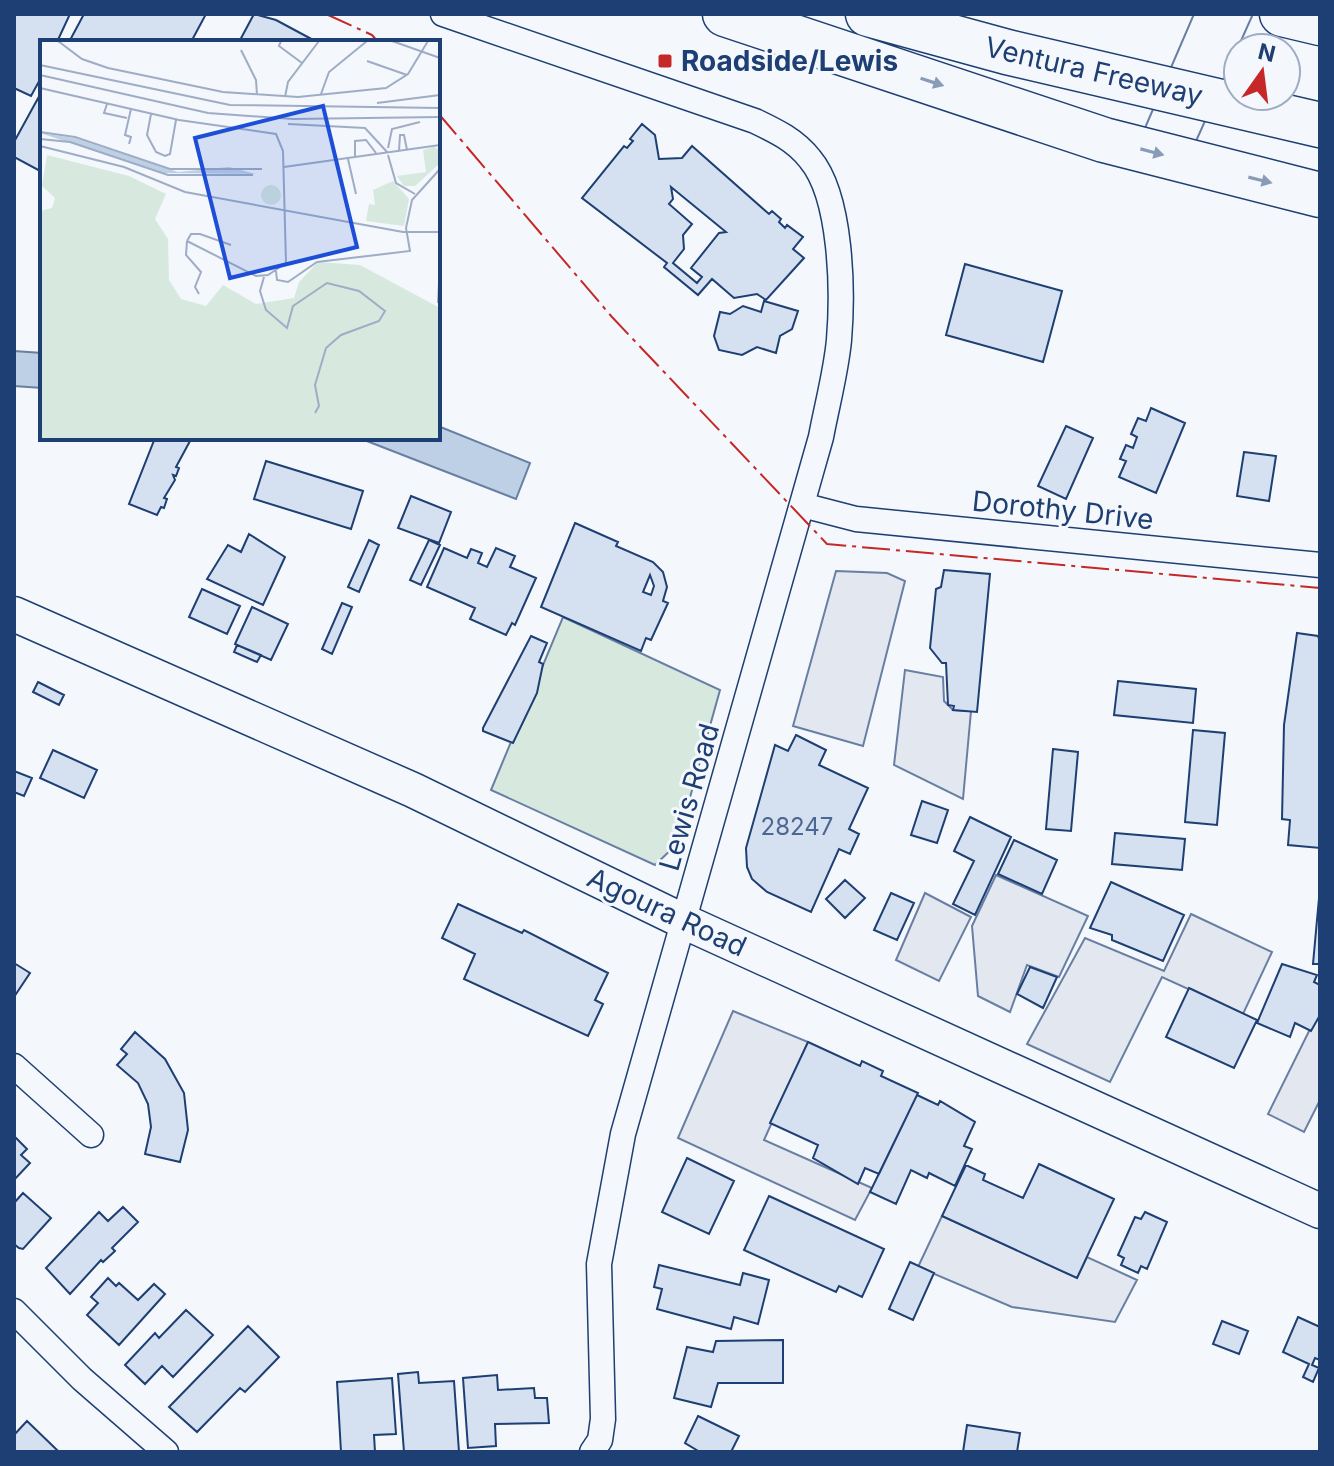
<svg xmlns="http://www.w3.org/2000/svg" width="1334" height="1466" font-family="Inter,sans-serif">
<style>
.green{fill:#d7e8df;stroke:#687fa3;stroke-width:2}
.parking{fill:#e3e8f0;stroke:#687fa3;stroke-width:2}
.water{fill:#bed0e5;stroke:#687fa3;stroke-width:2}
.pier{fill:#f4f7fb;stroke:#687fa3;stroke-width:2}
.building{fill:#d5e0f0;stroke:#1d3f73;stroke-width:2;fill-rule:evenodd}
.lines{fill:none;stroke-linecap:round;stroke-linejoin:round}
.street-casing{stroke:#1d3f73;stroke-width:27}
.secondary-casing{stroke:#1d3f73;stroke-width:37}
.highway-casing{stroke:#1d3f73;stroke-width:47}
.street{stroke:#f4f7fb;stroke-width:24}
.secondary{stroke:#f4f7fb;stroke-width:34}
.highway{stroke:#f4f7fb;stroke-width:44}
.power{stroke:#c62828;stroke-width:2;stroke-dasharray:28 6 4 6;stroke-linecap:butt}
.oneway{fill:#889bb7}
.poi-dot{fill:#c62828;stroke:#f4f7fb;stroke-width:3}
.labels{text-anchor:middle;stroke-width:6;stroke-linejoin:round;paint-order:stroke}
.number-label{font-size:24px;fill:#4b6792}
.poi-label{font-size:28px;font-weight:bold;fill:#1d3f73;stroke:#f4f7fb;text-anchor:start}
.street-label{font-size:28px;fill:#1d3f73;stroke:#f4f7fb}
.inset-road{fill:none;stroke:#9eadc5;stroke-width:2}
.view{fill:#1d4ed8;fill-opacity:0.15;stroke:#1d4ed8;stroke-width:4}
.inset-edge{fill:none;stroke:#1d3f73;stroke-width:4}
</style>
<rect width="100%" height="100%" fill="#f4f7fb"/>
<path class="green" d="M563 617 720 690 677 844 655 865 491 790Z"/>
<path class="parking" d="M836 571 887 573 905 581 863 746 793 726Z
M905 670 943 677 944 701 953 710 971 711 963 799 894 765Z
M996 875 1088 916 1059 977 1027 965 1010 1012 978 996 972 926Z
M925 893 971 917 939 981 896 960Z
M1191 914 1272 952 1243 1014 1162 977 1110 1082 1027 1044 1085 938 1164 971Z
M733 1011 808 1042 764 1140 872 1188 855 1220 678 1138Z
M1316 1017 1320 1019V1100L1304 1132 1268 1114Z
M942 1216 1077 1278 1087 1257 1137 1280 1115 1322 1012 1307 918 1267Z"/>
<path class="water" d="M14 351 42 353V388L14 386Z
M438 426 530 463 516 499 359 438H438Z"/>
<path class="pier" d="M1194 14H1253L1179 179 1129 165Z"/>
<path class="building" d="M14 14H70L57 42H42V76L31 96 14 88Z
M84 14H206L191 42H69Z
M254 14 276 20 317 42H239Z
M42 91V172L14 157V142Z
M642 124 655 135 659 159 682 158 692 146 769 214 772 211 781 219 779 222 785 228 787 225 803 237 793 249 804 258 766 300 757 294 734 298 712 279 698 295 664 267 667 263 582 198 624 146 627 148 633 141 630 139ZM671 187 726 232 719 233 691 268 702 277 697 283 673 263 684 249 683 235 692 224 669 204 673 199Z
M965 264 1062 291 1043 362 946 335Z
M764 301 798 311 792 329 780 336 776 353 757 347 742 355 719 350 714 336 720 312 730 314 743 306 761 312Z
M1151 408 1185 423 1156 493 1119 477 1126 461 1120 459 1126 445 1133 448 1137 437 1131 434 1138 418 1146 421Z
M1066 426 1093 438 1066 499 1038 486Z
M155 438H188L190 441 176 467 179 468 176 476 173 475 175 480 164 498 167 499 164 508 161 507 157 515 129 504Z
M1244 452 1276 456 1269 501 1237 496Z
M266 461 363 491 351 529 254 499Z
M411 496 451 512 439 543 398 528Z
M575 523 618 542 616 546 653 562 663 572 667 587 663 601 668 603 651 640 646 638 641 651 541 607ZM650 575 654 586 651 595 643 592Z
M249 534 285 557 263 605 207 579 228 545 241 552Z
M369 540 379 545 359 592 348 587Z
M429 540 440 545 421 585 410 580Z
M444 548 467 558 471 549 482 553 478 563 487 567 496 548 515 556 510 567 536 578 515 625 512 623 506 635 470 619 475 608 427 587Z
M944 570 990 574 977 712 953 710 954 706 948 705 946 663H942L930 648 936 589 941 587Z
M202 589 240 606 227 634 189 617Z
M342 603 352 607 332 654 322 649Z
M252 607 288 624 271 660 235 644Z
M1297 633 1318 636 1320 642V848L1288 845 1290 820 1282 819 1284 725Z
M531 636 547 643 539 662 543 664 537 693 513 743 483 731V728Z
M237 645 261 655 257 662 234 652Z
M1118 681 1196 689 1193 723 1114 715Z
M38 682 64 695 59 705 33 692Z
M1193 730 1225 733 1217 825 1185 822Z
M796 735 826 750 819 765 868 788 849 829 859 834 850 854 839 849 811 912 767 892 752 879 747 867 746 848 775 745 788 751Z
M1053 749 1078 752 1071 831 1046 829Z
M53 750 97 770 84 798 40 778Z
M14 771 32 778 24 796 14 792Z
M922 801 948 810 937 843 911 835Z
M970 817 1011 837 975 915 953 904 974 861 954 851Z
M1115 833 1185 839 1182 870 1112 864Z
M1014 840 1057 860 1042 894 998 874Z
M845 880 865 898 845 918 826 899Z
M1111 882 1184 915 1163 961 1112 940V935L1090 928Z
M1320 887V964H1313Z
M891 893 914 903 897 940 874 930Z
M458 904 522 933 524 930 608 973 595 1000 603 1004 588 1036 464 979 475 954 442 938Z
M14 963 30 973 14 997Z
M1282 964 1317 975 1314 982 1320 985V1015L1311 1031 1295 1023 1290 1037 1257 1023Z
M1030 967 1057 977 1043 1008 1017 994Z
M1189 988 1257 1020 1234 1068 1166 1037Z
M135 1032 165 1059 184 1093 188 1130 180 1162 145 1154 151 1127 148 1104 138 1083 117 1065 127 1054 121 1049Z
M808 1042 860 1066 862 1061 883 1071 881 1076 918 1093 879 1174 865 1168 858 1184 813 1158 818 1145 770 1123Z
M917 1095 938 1105 940 1101 975 1122 964 1146 972 1149 955 1186 929 1173 927 1178 911 1170 896 1204 870 1192Z
M14 1136 27 1149 21 1155 30 1163 14 1180Z
M687 1158 734 1181 709 1234 662 1212Z
M1039 1164 1114 1199 1077 1278 942 1216 966 1165 985 1174 983 1180 1023 1198Z
M23 1193 51 1218 23 1249 19 1248 14 1244V1203Z
M769 1196 884 1249 862 1297 839 1286 836 1292 744 1250Z
M123 1207 138 1222 112 1248 115 1251 103 1262 101 1260 70 1294 46 1268 99 1212 108 1221Z
M1145 1212 1167 1222 1147 1269 1141 1266 1138 1273 1121 1265 1124 1258 1118 1255 1135 1217 1141 1219Z
M910 1262 934 1273 913 1320 889 1309Z
M659 1265 740 1285 743 1273 769 1280 758 1324 734 1317 731 1329 657 1309 662 1289 654 1287Z
M108 1278 116 1286 119 1283 138 1300 154 1284 165 1294 119 1345 87 1315 98 1303 91 1297Z
M186 1310 213 1335 173 1377 162 1366 145 1384 125 1365 155 1333 159 1338Z
M1298 1317 1320 1327V1360L1315 1358 1312 1365 1319 1368 1313 1382 1303 1377 1309 1364 1283 1352Z
M1222 1321 1248 1331 1239 1354 1213 1344Z
M248 1326 279 1357 245 1392 240 1388 197 1432 169 1407Z
M783 1340V1383H718L711 1407 674 1398 687 1347 713 1352 716 1341Z
M418 1372 419 1383 454 1381 459 1452H404L398 1374Z
M497 1375 498 1390 534 1388 535 1398H547L549 1423 495 1424 496 1446 468 1448 463 1378Z
M392 1378 396 1434 374 1435 375 1452H341L337 1382Z
M698 1416 739 1436 731 1452H700L685 1443Z
M27 1421 57 1450 55 1452H14V1435Z
M967 1425 1020 1433 1017 1452H963Z"/>
<g class="lines">
<defs>
<path id="street" d="M443 14 755 121C776 131 795 140 810 159 842 197 843 292 839 340 836 372 827 405 821 437L623 1134 599 1264 603 1419 600 1440 592 1452
M802 505 856 519 1320 565
M14 1066 91 1135
M14 1311 82 1379 166 1452"/>
<path id="secondary" d="M14 614 413 790 685 922 1320 1211"/>
<path id="highway" d="M725 14 1104 140 1320 195
M868 14 1007 52 1320 125
M1282 14 1320 23"/>
</defs>
<use href="#street" class="street-casing"/>
<use href="#secondary" class="secondary-casing"/>
<use href="#highway" class="highway-casing"/>
<use href="#street" class="street"/>
<use href="#secondary" class="secondary"/>
<use href="#highway" class="highway"/>
<path class="power" d="M326 14 372 35 378 42
M438 113 612 317 827 544 1320 588"/>
</g>
<defs><path id="oneway-solid" d="M-6-.8H1V-3.2L6.5 0L1 3.2V.8H-6Z" transform="scale(2)"/></defs>
<g class="oneway">
<use href="#oneway-solid" transform="translate(932 82) rotate(18)"/>
<use href="#oneway-solid" transform="translate(1152 152) rotate(15)"/>
<use href="#oneway-solid" transform="translate(1260 180) rotate(14)"/>
</g>
<rect class="poi-dot" x="657" y="53" width="16" height="16" rx="4"/>
<g class="labels">
<g class="number-label">
<text x="797" y="835">28247</text>
</g>
<g class="poi-label">
<text x="681" y="71">Roadside/Lewis</text>
</g>
<g class="street-label">
<text transform="translate(1094 71) rotate(13)" y="10">Ventura Freeway</text>
<text transform="translate(1063 510) rotate(6)" y="10">Dorothy Drive</text>
<text transform="translate(689 797) rotate(-74)" y="10">Lewis Road</text>
<text transform="translate(667 912) rotate(25)" y="10">Agoura Road</text>
</g>
</g>
<g transform="translate(40 40)">
<rect width="400" height="400" fill="#f4f7fb"/>
<path d="M394 107 400 110V123L375 146H364L357 136 386 132 383 110ZM7 115 89 136 126 154 115 179 128 199 129 240 141 259 166 266 183 245 216 264 254 258 259 242 278 222 320 225 400 268V399H0V171L12 168 15 158 2 146ZM353 141 369 159 364 186 326 181 329 164 335 165 333 150ZM221 155a10 10 0 1 1 20 0a10 10 0 1 1-20 0Z" fill="#d7e8df"/>
<path d="M0 93 34 98 138 132 189 127 216 134 123 133Z" fill="#bed0e5"/>
<path class="inset-road" d="M18 1 42 19 68 28 183 52 258 57 346 48 368 34 388 1M241 1 239 6 262 23M352 1 400 18M201 10 216 40 217 55M327 21 367 35M0 25 190 65 400 68M0 35 168 73 253 79 400 77M0 48 139 80 236 94 243 111 246 223 228 235 216 236 147 201M281 54 289 32 327 1M245 57 248 42 279 1M337 63 400 55M67 64 64 73 87 78M111 74 107 95 116 112 125 116 130 114 136 80M248 84 325 88 348 113M0 92 35 97 130 129H222M0 99 30 102 128 135H213M89 104 91 97 85 95 91 69M0 106 84 127 145 152 363 192H400M348 108 352 89 380 82M359 111 360 95H364L367 110M348 115 356 143 375 154M315 118V101L326 100 336 113M308 119 316 154M244 127 400 105M147 201 146 215 161 232 155 247 159 254M147 201 151 194H160L191 205M236 231 237 240 248 242 277 222 370 211 366 188 372 160 400 129M224 237 220 251 226 270 247 288 253 266 287 243 319 251 345 271 339 281 301 295 286 308 275 345 279 366 275 373M398 263 400 223"/>
<path class="view" d="M283 66 317 207 190 238 155 98Z"/>
<rect width="400" height="400" class="inset-edge"/>
</g>
<rect width="1334" height="1466" fill="none" stroke="#1d3f73" stroke-width="32"/>
<g transform="translate(1262 72) rotate(14)"><circle r="38" fill="#f4f7fb" stroke="#9eadc5" stroke-width="2"/>
<path d="M0-6L14 30L0 20L-14 30Z" fill="#c62828"/>
<text y="-12" font-size="22" font-weight="bold" text-anchor="middle" fill="#1d3f73">N</text>
</g>
</svg>
